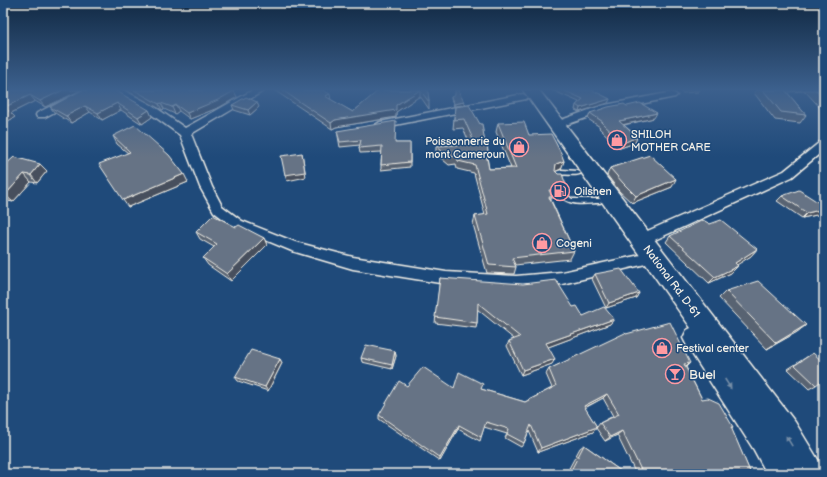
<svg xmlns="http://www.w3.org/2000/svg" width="827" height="477" font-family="'Balsamiq Sans',sans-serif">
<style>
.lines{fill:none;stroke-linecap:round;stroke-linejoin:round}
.lane-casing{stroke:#f4f1e8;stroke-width:3}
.street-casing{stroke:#f4f1e8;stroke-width:3}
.highway-casing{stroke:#f4f1e8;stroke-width:3}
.lane{fill:#1f4a7a;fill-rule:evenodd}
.street{fill:#1f4a7a;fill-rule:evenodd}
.highway{fill:#1f4a7a;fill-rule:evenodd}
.wall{fill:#586372;stroke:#f4f1e8;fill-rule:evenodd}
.shaded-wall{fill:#47505d;stroke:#f4f1e8}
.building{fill:#667385;stroke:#f4f1e8}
.oneway{fill:#748da6}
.labels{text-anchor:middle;stroke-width:3;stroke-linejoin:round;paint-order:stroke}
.poi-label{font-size:11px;fill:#f4f1e8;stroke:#1f4a7a;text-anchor:start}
.street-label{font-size:11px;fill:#f4f1e8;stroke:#1f4a7a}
.near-poi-label{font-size:13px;fill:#f4f1e8;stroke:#1f4a7a;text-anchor:start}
</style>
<rect width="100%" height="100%" fill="#1f4a7a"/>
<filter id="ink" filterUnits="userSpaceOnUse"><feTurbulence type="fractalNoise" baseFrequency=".025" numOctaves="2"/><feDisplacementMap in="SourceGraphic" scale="8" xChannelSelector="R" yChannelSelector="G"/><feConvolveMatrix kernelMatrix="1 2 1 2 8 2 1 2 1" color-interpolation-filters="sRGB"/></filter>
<g filter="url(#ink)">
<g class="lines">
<defs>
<path id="lane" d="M562 170 578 171 581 173C576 177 567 173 560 175L559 181H555L554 179 555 172Z
M563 195H567L572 199H600L603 201 600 203C588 203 571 207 562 197Z"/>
<path id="street" d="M84 90H97L45 117H37L36 115 37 113Z
M111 90H123L152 105 185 128 253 90H265L191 134 212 187 222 206 242 221 295 242 353 257 446 272 516 276 562 272 654 252 659 253 661 257 659 261 654 262 562 284 516 288 446 284 353 269 292 251 234 227 214 212 200 187 180 135 144 109Z
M672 92 677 95 675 97 606 111 557 128 552 125 553 123 600 106Z
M523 94 528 97 526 99 380 128 375 125 380 122Z
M824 141V150L792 177 646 244 641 245 636 244 634 240 636 236 784 171 820 142Z"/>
<path id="highway" d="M523 90H539L795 422 820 463 824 474H767L754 450 687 346 683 338 687 330 691 328Z"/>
</defs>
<use href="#lane" class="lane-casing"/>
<use href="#street" class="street-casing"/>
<use href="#highway" class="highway-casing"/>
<use href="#lane" class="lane"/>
<use href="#street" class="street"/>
<use href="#highway" class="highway"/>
</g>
<path class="wall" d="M81 90 45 107 35 101 11 113 15 117 3 124V92Z
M82 90 149 110 152 117 142 124 121 110 102 120 90 112 71 123 55 113 50 107Z
M126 90H233L237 97 220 107 190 119 179 111 175 114 164 109 162 110Z
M274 90H323L331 100 353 112 379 90H428L429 102V109L420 96 396 112V117L336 127 332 129Z
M552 90H592L610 99 608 103 579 112 575 110 576 105 579 102Z
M679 90H699L698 92 682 93Z
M756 90H824V112L805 91 787 92 806 115 800 123 775 120 754 93Z
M451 97 464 105 454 106 451 99Z
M232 105 259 107 250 115 234 110Z
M455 107 485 143 488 152 487 157 489 169 511 168 496 132 498 123 529 135 564 161 561 169 555 171 566 185 563 194 561 197 551 198V200L574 251 570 259 515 265 516 267 514 274 487 273 473 224 475 216 485 215 474 173 457 169 456 164 449 165 436 154V146L470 144 463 128 453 129Z
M590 113 654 118 624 125 637 137 635 143 620 148 599 128 600 127 588 119Z
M337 131 396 143H410V167L381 170V165L382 152 360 153 359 148 360 145 340 147Z
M113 136 188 182 128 207V153L117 144Z
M3 167 47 171 37 183 31 182 13 202 3 200Z
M610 168 672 187 632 203 619 191 607 175Z
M782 196 824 206V211L821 214 802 218 777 201Z
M710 224 757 249 751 256 736 265 738 266 731 273 709 283 666 242 670 236Z
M236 227 264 238 267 245 231 281 208 265 203 258 214 247 200 239 196 232Z
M595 274 639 293 636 298 606 308 592 279Z
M440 278 573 307 583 316 614 319 610 324 548 347 552 364 521 375 507 346 509 341 514 339 477 309V323L476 328 435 323Z
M726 291 806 325 797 332 767 349 719 298Z
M626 334 690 363 686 367 702 399 733 427 731 428 751 474H636L617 435 605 441 596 428 593 432 538 452 529 431 524 443 521 447 505 438 507 434 484 427 480 441 458 429 440 461 379 419V415L407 386 481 389 525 402 552 388 546 374 549 369ZM603 398 613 416 600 423 597 427 585 408Z
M395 351 396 356 392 369 362 362 361 358Z
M813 353 816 385 809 389 788 369Z
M280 359 282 363 268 391 238 381 235 377Z
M584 445 625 474H566L580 448Z"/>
<path class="shaded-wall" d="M63 90H81L45 107 40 101Z
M420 90V96L396 112V117L336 127 332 129 331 123 335 120 396 105Z
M234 91 237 97 220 107 190 119 187 113Z
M330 94 331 101 325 96Z
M30 95 35 101 11 113 15 117 3 124V114L5 107Z
M610 99 608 103 579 112 580 108Z
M257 102 259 107 250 115 248 110Z
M464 102V105L454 106V104Z
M117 103 121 110 102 120 98 113Z
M161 103 164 109 162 110 159 104Z
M176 105 179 111 175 114 172 107Z
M85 106 90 112 71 123 66 116Z
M149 110 152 117 142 124 138 117Z
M657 113 654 118 617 126 619 121Z
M637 137 635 143 620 148 623 143Z
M302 153 306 177 287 181 285 175Z
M564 161 561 169 554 172 556 164Z
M40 164 47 171 37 183 31 175Z
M24 174 31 182 13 202 5 195Z
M184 174 188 182 128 207 123 200Z
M676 179 672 187 632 203 636 196Z
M566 185 563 194 561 197 564 189Z
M824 209V211L821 214 802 218 807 213Z
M264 238 267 245 231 281 227 274Z
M757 249 751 256 729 270 735 263Z
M738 266 731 273 709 283 715 277Z
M639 293 636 298 606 308 609 303Z
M614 319 610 324 543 349 546 343Z
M806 325 797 332 767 349 776 343Z
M395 351 396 356 392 369V365Z
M280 359 282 363 268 391 265 387Z
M555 359 552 364 521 375 523 370Z
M607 394 603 398 580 410 584 406Z
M459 425 458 429 440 461V458Z
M597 427 593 432 538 452 541 448Z
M622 431 617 435 605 441 610 437Z"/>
<path class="building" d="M9 90H63L40 101 30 95 5 107 9 111 3 114V92Z
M82 90H115L149 110 138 117 117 103 98 113 85 106 66 116 50 107Z
M134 90H233L234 91 218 100 187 113 176 105 172 107 161 103 159 104Z
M282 90H323L330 94 325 96 353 112 379 90H420L396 105V110L335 120 331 123Z
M420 90H428L429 102Z
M455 90H458L464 102 454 104 451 97 455 95Z
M563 90H592L610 99 580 108 576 105 583 99Z
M763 90H785L806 115 781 112Z
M816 90H824V99Z
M246 97 257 102 248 110 232 105Z
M640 103 657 113 619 121 637 137 623 143 601 122H603L590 113 608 107 624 104 627 106Z
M469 105 480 124H482L485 143H487L488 152 486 153 489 169 516 168 498 123 524 122 529 135 551 134 561 153 564 161 556 164 555 171 558 174H562L566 185 564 189 549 190 552 197H549L574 251 512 258 516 267 489 265 475 216 488 214 475 165 458 161 457 156 449 157 436 146 475 144 464 119 454 120 455 107Z
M396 121 395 143H410V162L381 165 382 146 359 148 361 140 340 142 337 131Z
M135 125 169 155 184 174 123 200 99 164 130 152 113 136Z
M302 153 305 172 285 175 281 156Z
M650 155 676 179 636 196 623 183 610 168Z
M14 157 40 164 31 175 24 174 5 195 3 194V167Z
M799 190 824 206V209L807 213 782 196Z
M213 215 236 227 239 225 264 238 227 274 203 258 217 244 196 232Z
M703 220 710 224 721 220 757 249 735 263 738 266 715 277 670 236Z
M621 269 639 293 609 303 595 274Z
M440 278 523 284 556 280 573 307 577 306 583 316 604 307 614 319 546 343 555 359 523 370 509 341 520 337 478 303 477 323 435 317Z
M758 281 806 325 776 343 726 291Z
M670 322 690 363 684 364 702 399 708 398 719 403 733 427H731L751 474H643L622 431 610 437 600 423 619 414 607 394 584 406 597 427 541 448 531 425 524 443 507 434 509 429 486 422 481 437 459 425 440 458 379 415 399 381 407 386 423 367 454 388 459 372 483 384 481 389 525 402 556 386 549 369 625 333 626 334Z
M366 345 395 351 392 365 361 358Z
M251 350 280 359 265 387 235 377Z
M813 353 824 363V379L816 385 795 365Z
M584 445 625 474H569Z"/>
<defs><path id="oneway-solid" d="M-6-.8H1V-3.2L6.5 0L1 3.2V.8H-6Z"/></defs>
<g class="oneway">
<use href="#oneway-solid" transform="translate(728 384) rotate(57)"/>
<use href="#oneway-solid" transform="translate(789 441) rotate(-122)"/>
</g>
</g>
<linearGradient id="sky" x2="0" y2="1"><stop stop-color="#112943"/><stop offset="0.57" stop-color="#3c608d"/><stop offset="1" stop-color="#3c608d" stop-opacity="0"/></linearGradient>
<rect width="827" height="157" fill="url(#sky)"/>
<defs>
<symbol id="shop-ring" viewBox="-11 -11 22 22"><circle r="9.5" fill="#1f4a7a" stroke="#ff9aa2" stroke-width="1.5"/><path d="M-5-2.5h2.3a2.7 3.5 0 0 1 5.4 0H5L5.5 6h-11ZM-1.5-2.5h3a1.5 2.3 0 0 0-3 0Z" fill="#ff9aa2"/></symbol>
<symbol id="fuel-ring" viewBox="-11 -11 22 22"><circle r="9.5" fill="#1f4a7a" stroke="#ff9aa2" stroke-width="1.5"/><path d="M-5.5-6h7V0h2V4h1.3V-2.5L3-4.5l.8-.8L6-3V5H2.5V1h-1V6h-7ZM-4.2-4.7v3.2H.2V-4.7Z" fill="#ff9aa2"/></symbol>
<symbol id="bar-ring" viewBox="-11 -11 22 22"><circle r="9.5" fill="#1f4a7a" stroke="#ff9aa2" stroke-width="1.5"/><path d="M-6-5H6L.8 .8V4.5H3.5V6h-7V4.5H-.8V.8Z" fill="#ff9aa2"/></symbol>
</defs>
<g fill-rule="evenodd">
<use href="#shop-ring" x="606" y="129" width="22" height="22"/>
<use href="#shop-ring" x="508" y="136" width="22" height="22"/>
<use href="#fuel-ring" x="549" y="180" width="22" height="22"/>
<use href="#shop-ring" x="531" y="232" width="22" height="22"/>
<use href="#shop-ring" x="651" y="337" width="22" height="22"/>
<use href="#bar-ring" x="664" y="363" width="22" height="22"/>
</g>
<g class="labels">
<g class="poi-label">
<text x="631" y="138">SHILOH<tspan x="631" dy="13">MOTHER CARE</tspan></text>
<text x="505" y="145" text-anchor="end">Poissonnerie du<tspan x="505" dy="13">mont Cameroun</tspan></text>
<text x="574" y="195">Oilshen</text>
<text x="556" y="247">Cogeni</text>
<text x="676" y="352">Festival center</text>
</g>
<g class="street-label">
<text transform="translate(672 281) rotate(53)" y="4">National Rd. D-61</text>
</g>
<g class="near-poi-label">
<text x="689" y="379">Buel</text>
</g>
</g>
<rect width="827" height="477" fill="none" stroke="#1f4a7a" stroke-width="16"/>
<rect x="8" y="8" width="811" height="461" fill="none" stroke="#f4f1e8" stroke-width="1.5" filter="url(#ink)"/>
</svg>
